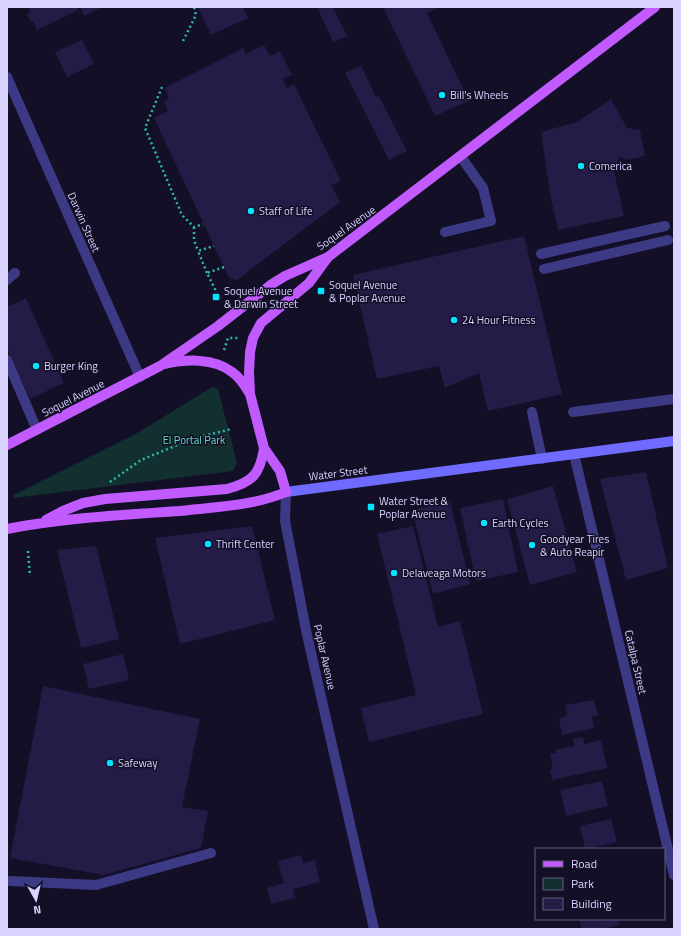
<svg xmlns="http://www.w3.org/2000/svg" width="681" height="936" font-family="'Titillium Web',sans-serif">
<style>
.green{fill:#12302f}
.building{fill:#241b47}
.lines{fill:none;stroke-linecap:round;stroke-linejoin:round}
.path{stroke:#2fb8b0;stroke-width:2.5;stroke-dasharray:2 3;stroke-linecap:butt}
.service{stroke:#3d3a85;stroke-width:10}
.minor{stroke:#3d3a85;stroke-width:10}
.secondary{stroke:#6f6bff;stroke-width:10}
.primary{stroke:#c25bff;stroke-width:10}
.poi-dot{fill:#00e5ff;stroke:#130f26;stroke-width:1.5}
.labels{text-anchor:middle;stroke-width:3;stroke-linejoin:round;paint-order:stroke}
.poi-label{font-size:11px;fill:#d9d4ff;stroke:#130f26;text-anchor:start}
.street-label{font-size:11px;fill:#d9d4ff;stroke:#130f26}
.park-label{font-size:11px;fill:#5fe0c0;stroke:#130f26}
</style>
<rect width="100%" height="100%" fill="#130f26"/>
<path class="green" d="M212 387 218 389 237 463 233 471 14 498 13 495 139 432Z"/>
<path class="building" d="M28 7H77L78 10 37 30 33 21 31 22 27 14 30 12Z
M80 7H102L84 16Z
M198 7H243L248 18 211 35Z
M317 7H333L347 36 333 42Z
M383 7H439L427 13 469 101 435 116Z
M82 40 94 64 67 77 55 52Z
M264 45 270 56 280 51 292 75 282 79 287 88 294 84 341 181 331 185 340 202 237 280 229 278 154 118 168 111 164 102 169 98 165 88 243 48 246 54Z
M361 66 376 97 379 96 407 151 389 160 345 73Z
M611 99 627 128 640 130 645 156 626 160 619 157 614 171 624 216 558 230 551 198 541 132 577 122Z
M524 236 562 394 488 411 479 373 445 388 439 366 377 379 353 275Z
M26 298 64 383 30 399 7 348V307Z
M646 472 668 568 626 580 600 479Z
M553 486 577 572 530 585 507 499Z
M503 499 518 572 476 581 460 508Z
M450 501 470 584 433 594 412 510Z
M252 526 275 620 180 644 155 538Z
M413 526 438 627 460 621 483 714 369 742 361 708 416 695 377 534Z
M96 546 119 639 81 648 57 550Z
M123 654 129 680 89 689 83 664Z
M43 686 200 719 182 807 208 811 201 848 104 875 10 858Z
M594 700 598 715 592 717 594 728 562 735 559 719 567 715 565 705Z
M583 737 584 744 601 740 607 768 552 780 550 770H553L550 754 556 753V750L574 746 573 739Z
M602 781 608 806 566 816 560 790Z
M611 819 617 842 585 849 580 826Z
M301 855 303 863 315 860 320 882 293 889 295 898 271 904 267 888 284 883 278 861Z
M579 919H618L619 925 602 929H582Z"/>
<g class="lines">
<path class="path" d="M183 41 196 15 194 7
M162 87 145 128 182 215 194 227 203 224
M194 227V240L198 251
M207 273 198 251 214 246
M220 299 207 273 224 267
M224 350 228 338H238
M110 482 141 460 192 439 231 429
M28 551 30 576"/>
<path class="service" d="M445 232 491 221 483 188 461 157
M541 254 665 226
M544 269 668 240
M7 280 15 273
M7 360 37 430
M532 412 542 459
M573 412 674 399
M10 881 96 885 211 853"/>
<path class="minor" d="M7 77 140 377
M574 454 674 875
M286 492 285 521 307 635 374 929"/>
<path class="secondary" d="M286 492 674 441"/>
<path class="primary" d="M165 364C186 359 214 358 232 372 240 377 245 386 250 394
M7 445 160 366 218 326 272 284 285 276 328 257 655 7
M46 520 63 511 83 503 105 499 227 489C253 482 260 474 264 448
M7 529C64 518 122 515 179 511 215 507 253 506 286 492L280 471 264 448 250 394 249 372 250 352 253 338 261 323 309 283 328 257"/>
</g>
<g class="poi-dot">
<circle cx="442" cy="95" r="4"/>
<circle cx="581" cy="166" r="4"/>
<circle cx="251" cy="211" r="4"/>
<rect x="317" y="287" width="8" height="8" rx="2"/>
<rect x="212" y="293" width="8" height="8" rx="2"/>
<circle cx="454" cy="320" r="4"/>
<circle cx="36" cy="366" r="4"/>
<rect x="367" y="503" width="8" height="8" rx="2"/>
<circle cx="484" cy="523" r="4"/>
<circle cx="208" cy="544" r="4"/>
<circle cx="532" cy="545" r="4"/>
<circle cx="394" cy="573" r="4"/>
<circle cx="110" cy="763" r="4"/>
</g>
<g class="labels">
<g class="poi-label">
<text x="450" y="99">Bill's Wheels</text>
<text x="589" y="170">Comerica</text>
<text x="259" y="215">Staff of Life</text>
<text x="329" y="289">Soquel Avenue<tspan x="329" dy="13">&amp; Poplar Avenue</tspan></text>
<text x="224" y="295">Soquel Avenue<tspan x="224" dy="13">&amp; Darwin Street</tspan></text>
<text x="462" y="324">24 Hour Fitness</text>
<text x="44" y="370">Burger King</text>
<text x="379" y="505">Water Street &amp;<tspan x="379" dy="13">Poplar Avenue</tspan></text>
<text x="492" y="527">Earth Cycles</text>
<text x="540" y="543">Goodyear Tires<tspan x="540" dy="13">&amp; Auto Reapir</tspan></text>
<text x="216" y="548">Thrift Center</text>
<text x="402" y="577">Delaveaga Motors</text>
<text x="118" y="767">Safeway</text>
</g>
<g class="street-label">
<text transform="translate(84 222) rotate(66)" y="4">Darwin Street</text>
<text transform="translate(346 228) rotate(-35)" y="4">Soquel Avenue</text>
<text transform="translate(73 398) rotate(-27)" y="4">Soquel Avenue</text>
<text transform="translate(338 473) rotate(-7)" y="4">Water Street</text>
<text transform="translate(325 657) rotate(77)" y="4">Poplar Avenue</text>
<text transform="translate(636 662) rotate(77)" y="4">Catalpa Street</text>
</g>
<g class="park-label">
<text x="194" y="444">El Portal Park</text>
</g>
</g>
<rect width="681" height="936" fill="none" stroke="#d9d4ff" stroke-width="16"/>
<rect x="535" y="848" width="130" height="72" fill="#130f26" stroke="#625e7d"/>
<rect x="543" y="861" width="20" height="6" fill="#c25bff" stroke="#625e7d"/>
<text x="571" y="868" font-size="12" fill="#d9d4ff">Road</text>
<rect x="543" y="878" width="20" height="12" fill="#12302f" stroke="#625e7d"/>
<text x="571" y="888" font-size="12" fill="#d9d4ff">Park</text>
<rect x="543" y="898" width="20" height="12" fill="#241b47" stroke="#625e7d"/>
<text x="571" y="908" font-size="12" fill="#d9d4ff">Building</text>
<g transform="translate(36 900) rotate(172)" stroke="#130f26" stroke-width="3" paint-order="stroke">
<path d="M0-3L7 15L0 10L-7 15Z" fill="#d9d4ff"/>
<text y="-6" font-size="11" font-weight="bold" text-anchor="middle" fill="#d9d4ff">N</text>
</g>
</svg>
